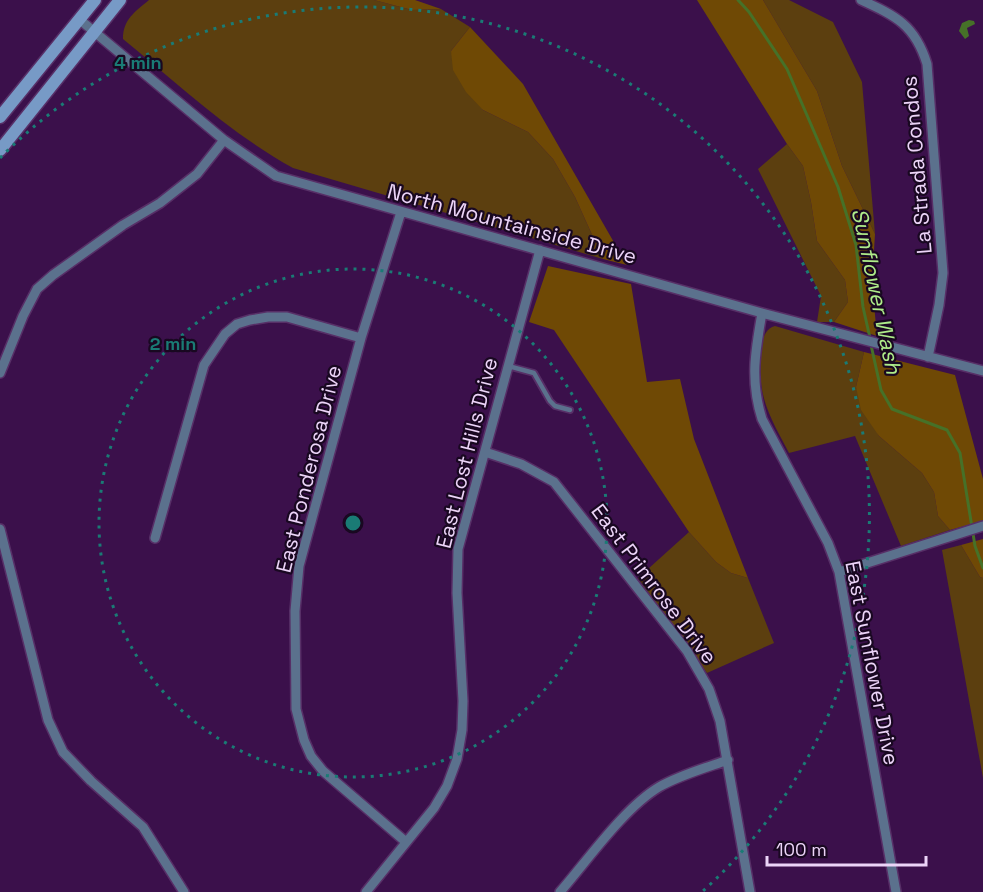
<svg xmlns="http://www.w3.org/2000/svg" width="983" height="892" font-family="'Space Grotesk',sans-serif">
<style>
.green{fill:#5c3f0f}
.forest{fill:#6f4905}
.water{fill:#467128}
.lines{fill:none;stroke-linecap:round;stroke-linejoin:round}
.stream{stroke:#467128;stroke-width:3}
.lane-casing{stroke:#572f67;stroke-width:8}
.street-casing{stroke:#572f67;stroke-width:12}
.secondary-casing{stroke:#572f67;stroke-width:15}
.lane{stroke:#5b718d;stroke-width:4.5}
.street{stroke:#5b718d;stroke-width:9}
.secondary{stroke:#779ac6;stroke-width:12}
.ring{fill:none;stroke:#1a7b75;stroke-width:3;stroke-dasharray:3 6}
.labels{text-anchor:middle;stroke-width:4.5;stroke-linejoin:round;paint-order:stroke}
.street-label{font-size:21px;fill:#ecd4f8;stroke:#190821}
.water-label{font-size:22px;font-style:italic;fill:#afed8a;stroke:#190821}
.centre{fill:#1a7b75;stroke:#190821;stroke-width:3}
.ring-label{font-size:18px;text-anchor:middle;font-weight:bold;fill:#1a7b75;stroke:#190821;stroke-width:4.5;stroke-linejoin:round;paint-order:stroke}
</style>
<rect width="100%" height="100%" fill="#3b104b"/>
<path class="green" d="M149 0H374L412 10 441 9 470 27 451 51 483 110 528 132 553 159 575 197 603 259 293 168C231 134 178 84 123 39 123 19 135 12 149 0Z
M763 0H789L833 22 862 82 875 234 842 166 817 91Z
M787 144 803 166 811 202 817 241 845 280 848 302 834 322H817L821 296 758 169Z
M775 326 864 352 856 387 879 436 922 473 934 492 938 516 950 530 901 546 855 436 789 453C769 415 757 397 761 352 762 341 764 329 775 326Z
M689 532 716 562 731 573 748 578 774 643 707 673 638 578Z
M961 545 980 577 983 578V778L942 550Z"/>
<path class="forest" d="M374 0H415L441 9 412 10Z
M697 0H763L817 91 842 166 875 234 872 283 877 336 834 322 848 302 845 280 817 241 811 202 803 166 787 144Z
M470 27 523 84 627 265 603 259 575 197 553 159 528 132 483 110 466 92 453 70 451 51Z
M548 266 631 284 647 382 680 379 694 439 748 578 731 573 716 562 689 532 554 330 529 322Z
M864 352 955 375 983 479V521L950 530 938 516 934 492 922 473 879 436 861 410 856 387Z
M983 539V578L980 577 961 545Z"/>
<path class="water" d="M969 20 974 21 975 24 967 28 969 36 965 39 959 31 962 23Z"/>
<g class="lines">
<path class="stream" d="M738 0 749 12 787 69 838 187 856 245 863 307 870 338
M871 345 881 390 892 409 947 430 960 453 975 546 983 568"/>
<defs>
<path id="lane" d="M508 366 534 373 550 401 555 406 570 410"/>
<path id="street" d="M861 0C896 16 915 25 927 64L943 273 939 305 928 357
M79 19 224 140 276 176 762 313 983 371
M401 212 361 338 299 566 295 611 296 709 304 740 311 756 323 771 406 842
M762 313C755 352 750 381 762 419L828 543 839 572 896 892
M0 373 23 316 37 289 53 275 123 225 160 203 197 174 224 140
M485 452 521 464 554 482 687 651 709 689 720 721 750 892
M0 529 48 720 63 752 91 781 143 827 184 892
M155 538 204 365 225 334 237 324 250 320 268 317H287L361 338
M839 572 983 526
M366 892 434 808 447 786 457 759 462 730 463 701 457 593 458 549 540 250
M560 892C587 861 624 808 659 787 680 775 705 768 728 760"/>
<path id="secondary" d="M0 117 95 0
M0 150 120 0"/>
</defs>
<use href="#lane" class="lane-casing"/>
<use href="#street" class="street-casing"/>
<use href="#secondary" class="secondary-casing"/>
<use href="#lane" class="lane"/>
<use href="#street" class="street"/>
<use href="#secondary" class="secondary"/>
</g>
<g class="ring">
<circle cx="353" cy="523" r="254"/>
<path d="M0 158A508 508 0 1 1 703 891"/>
</g>
<g class="labels">
<g class="street-label">
<text transform="translate(917 165) rotate(-95)" y="7">La Strada Condos</text>
<text transform="translate(512 224) rotate(15)" y="7">North Mountainside Drive</text>
<text transform="translate(467 453) rotate(-76)" y="7">East Lost Hills Drive</text>
<text transform="translate(309 469) rotate(-76)" y="7">East Ponderosa Drive</text>
<text transform="translate(654 584) rotate(53)" y="7">East Primrose Drive</text>
<text transform="translate(872 663) rotate(79)" y="7">East Sunflower Drive</text>
</g>
<g class="water-label">
<text transform="translate(877 291) rotate(78)" y="8">Sunflower Wash</text>
</g>
</g>
<circle cx="353" cy="523" r="9" class="centre"/>
<g class="ring-label">
<text x="138" y="69">4 min</text>
<text x="173" y="350">2 min</text>
</g>
<path d="M767 856v9h159v-9" fill="none" stroke="#ecd4f8" stroke-width="3"/>
<text x="776" y="856" font-size="18" fill="#ecd4f8" stroke="#190821" stroke-width="4.5" paint-order="stroke">100 m</text>
</svg>
